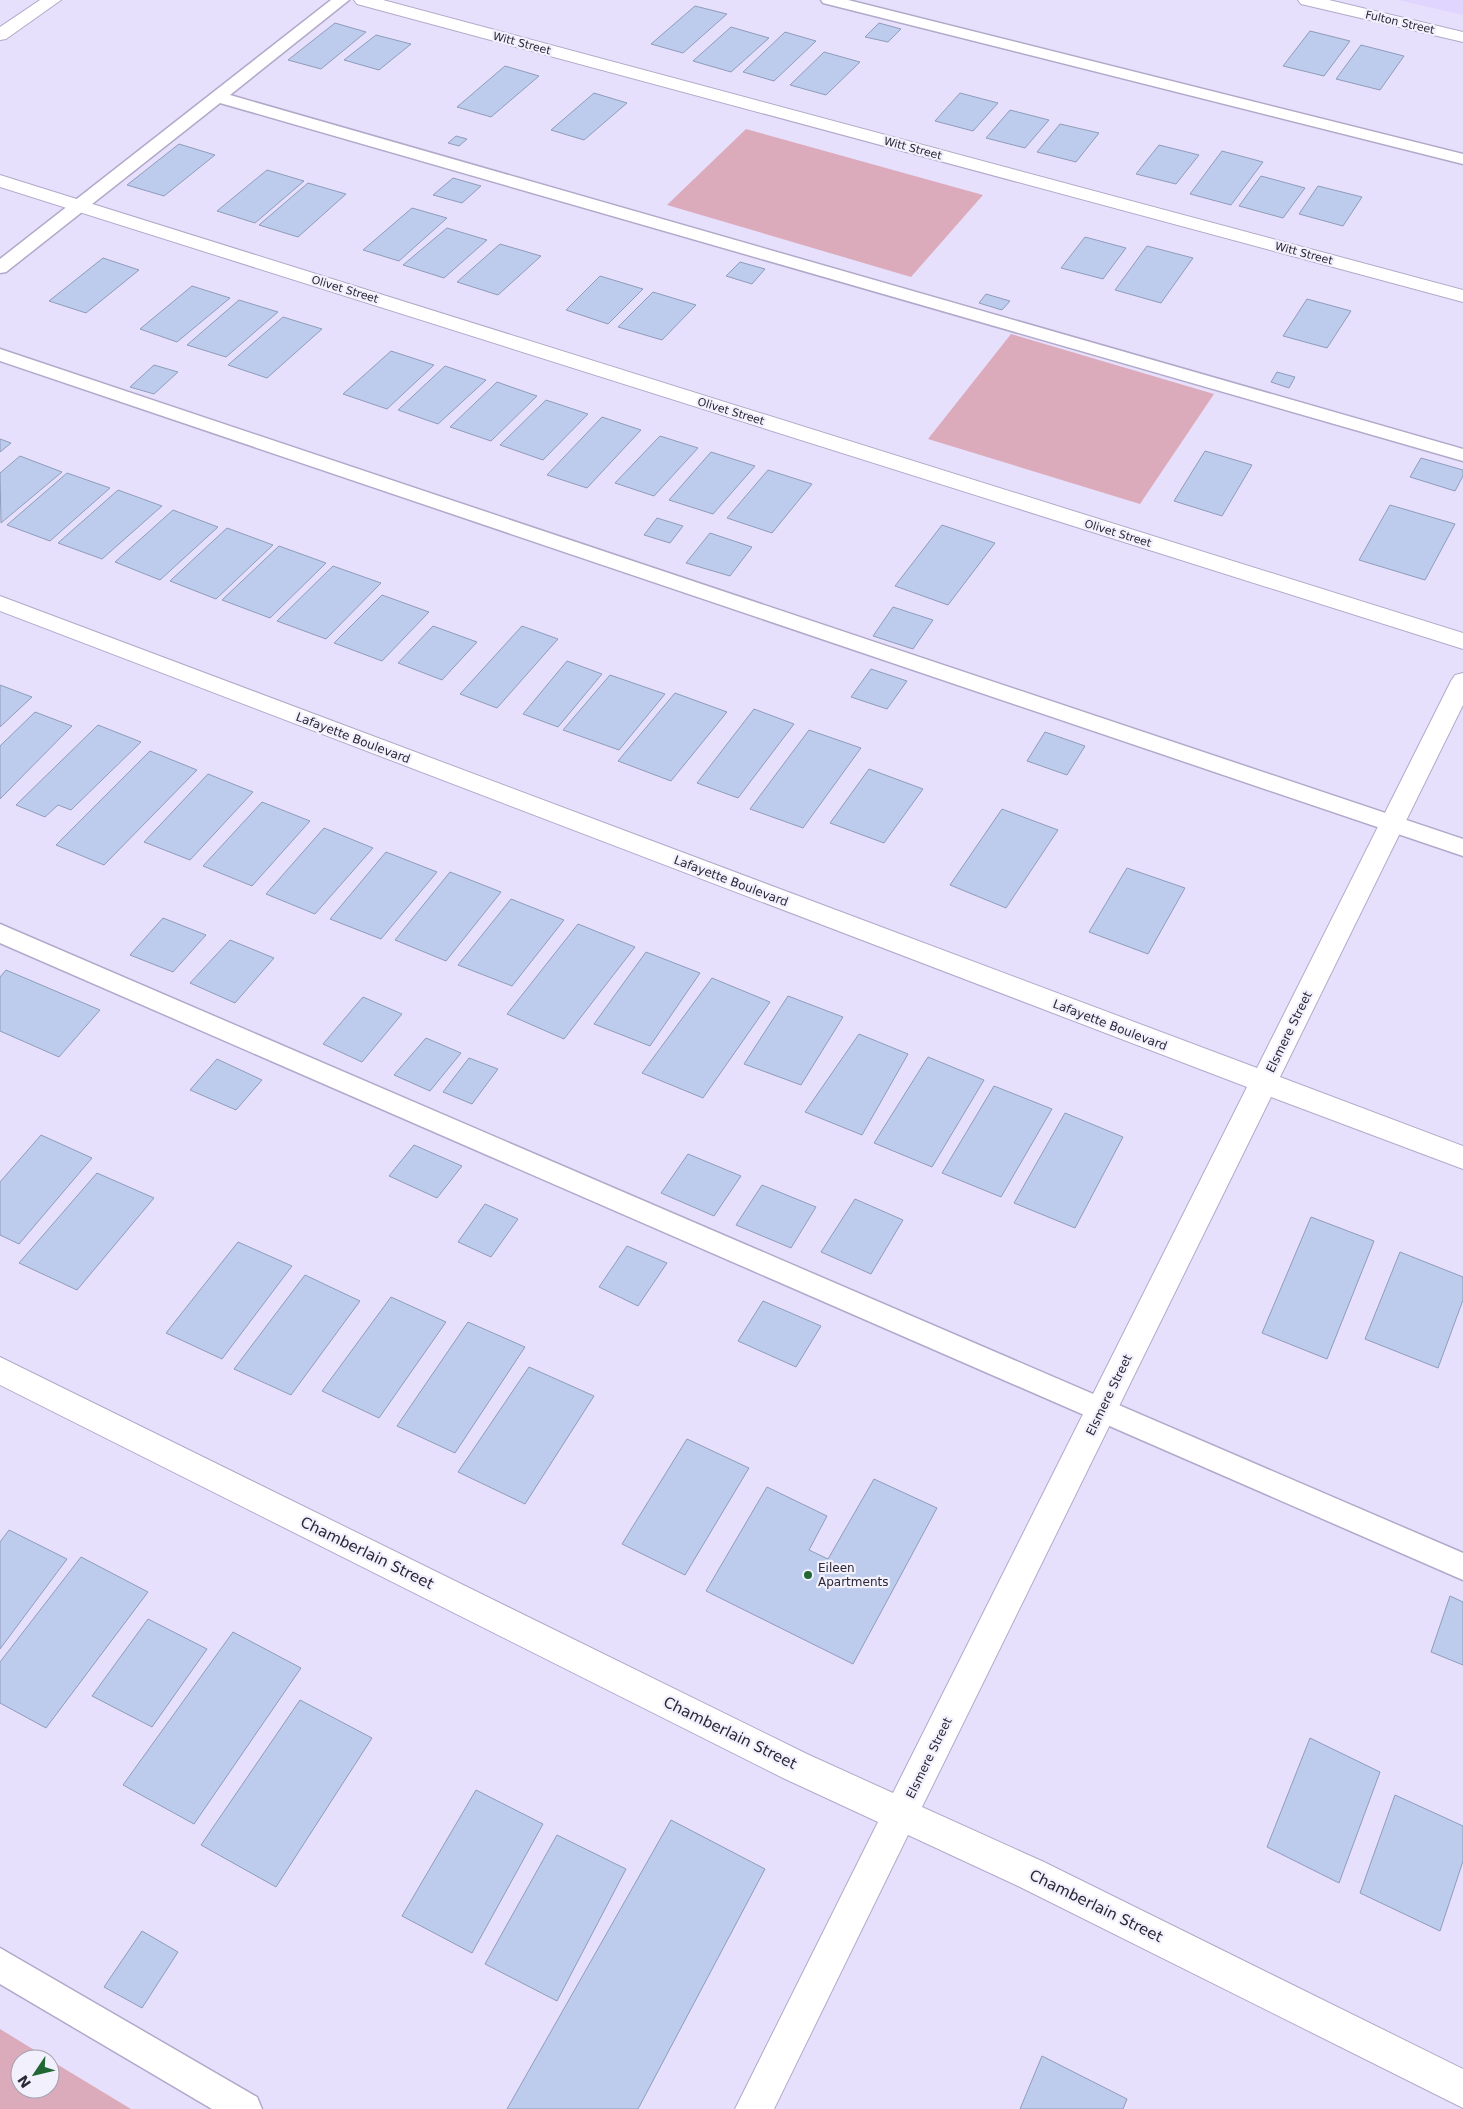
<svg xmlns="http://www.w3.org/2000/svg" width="1463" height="2109" font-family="'DejaVu Sans',sans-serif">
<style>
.built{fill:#e0d5ff}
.green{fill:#dcabbb}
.building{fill:#bdcbec;stroke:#8f9cbb}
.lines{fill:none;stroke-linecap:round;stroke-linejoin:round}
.lane-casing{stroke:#b2a9ca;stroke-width:3}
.street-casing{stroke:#b2a9ca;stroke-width:2}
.lane{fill:#fff;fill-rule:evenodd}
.street{fill:#fff;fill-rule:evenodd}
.poi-dot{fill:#216733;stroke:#f3f0fe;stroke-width:2}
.labels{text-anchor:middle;stroke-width:4.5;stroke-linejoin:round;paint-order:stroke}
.far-street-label{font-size:11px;fill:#2b2734;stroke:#f3f0fe}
.street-label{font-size:12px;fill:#2b2734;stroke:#f3f0fe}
.poi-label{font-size:12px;fill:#2b2734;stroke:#f3f0fe;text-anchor:start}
.near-street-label{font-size:15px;fill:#2b2734;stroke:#f3f0fe}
</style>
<rect width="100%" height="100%" fill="#e7e0fc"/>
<path class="built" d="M1398 0H1463V15Z"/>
<path class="green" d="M746 129 983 195 911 277 667 205Z
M1011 334 1214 394 1140 504 928 439Z
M0 2029 49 2059H20V2089H50V2060L131 2109H0Z"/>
<path class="building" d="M695 6 727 14 683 53 651 44Z
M335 23 366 32 321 69 288 60Z
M879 23 901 29 888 42 865 37Z
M731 27 769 38 731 72 693 61Z
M1310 31 1350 41 1324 76 1283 66Z
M785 32 816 41 774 81 743 72Z
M376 35 411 44 379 70 344 60Z
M1361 45 1404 56 1380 90 1336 79Z
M824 52 860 62 826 95 790 85Z
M505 66 539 76 491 117 457 107Z
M594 93 627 103 584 140 551 130Z
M960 93 998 103 973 131 935 121Z
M1010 110 1049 120 1025 148 986 138Z
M1060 124 1099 133 1076 162 1037 152Z
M456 136 467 139 459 146 448 143Z
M179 144 215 155 164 196 127 185Z
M1159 145 1199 155 1176 184 1136 174Z
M1222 151 1263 162 1231 205 1190 194Z
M267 170 304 181 255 223 217 211Z
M1261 176 1305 188 1283 218 1239 206Z
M453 178 481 186 462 203 433 195Z
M308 183 346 194 298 237 259 225Z
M1318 186 1362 197 1343 226 1299 214Z
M412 208 447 218 399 261 363 250Z
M447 228 487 240 444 278 403 265Z
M1085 237 1126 248 1103 279 1061 268Z
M500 244 541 256 498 295 457 282Z
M1147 246 1193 258 1161 303 1115 290Z
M103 258 139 270 86 313 49 301Z
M740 262 765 269 752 284 726 276Z
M600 276 643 289 608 324 566 310Z
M192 286 230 298 177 342 140 329Z
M653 292 696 305 662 340 618 327Z
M986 294 1010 301 1002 310 979 303Z
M1307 299 1351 311 1327 348 1283 336Z
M239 300 278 312 226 357 187 345Z
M283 317 322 329 267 378 228 365Z
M391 351 434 365 387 409 343 394Z
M154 365 178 372 154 394 130 387Z
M445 366 486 380 438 424 398 410Z
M1277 372 1295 377 1289 388 1271 382Z
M497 382 537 396 491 441 450 427Z
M546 400 588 414 543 460 500 445Z
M602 417 641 430 587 488 547 475Z
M660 436 698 448 654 496 615 483Z
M0 439 11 443 0 452Z
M1205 451 1252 465 1222 516 1174 501Z
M711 452 755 466 713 514 669 500Z
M20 456 62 472 1 523 0 473Z
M1421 458 1463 470V476L1455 491 1410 477Z
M768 470 812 484 772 533 727 518Z
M67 473 110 488 50 541 7 525Z
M118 490 162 506 102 559 58 543Z
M1390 505 1455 524 1425 580 1359 560Z
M173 510 218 527 160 580 115 562Z
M657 518 683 526 670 543 644 535Z
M942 525 995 543 948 605 895 586Z
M227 528 273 545 216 599 170 581Z
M710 533 752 547 730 576 686 563Z
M279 546 326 563 270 618 222 600Z
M333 566 381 583 326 639 277 621Z
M382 595 429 612 382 661 334 643Z
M893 607 933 620 913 649 873 636Z
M433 626 477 642 442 680 398 663Z
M522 626 558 639 497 708 460 694Z
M567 661 602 674 558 727 523 714Z
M871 669 907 681 887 709 851 697Z
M610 675 665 694 619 750 563 730Z
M0 685 32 697 0 727Z
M675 693 727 712 671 781 618 761Z
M754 709 794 724 738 798 697 783Z
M35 712 72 726 0 799V746Z
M98 725 141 742 71 810 58 805 45 817 16 805Z
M809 730 861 748 803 828 750 809Z
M1045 732 1085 746 1067 775 1027 761Z
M150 751 197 770 104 865 56 845Z
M869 769 923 789 884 843 830 823Z
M208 774 253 792 190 860 144 842Z
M262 802 310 821 252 886 203 866Z
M1002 809 1058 830 1006 908 950 885Z
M324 828 373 848 315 914 266 894Z
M386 852 437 872 381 939 330 919Z
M1127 868 1185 888 1148 954 1089 932Z
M450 872 501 892 446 961 395 940Z
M511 899 564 920 512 986 458 965Z
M163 918 206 935 173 972 130 955Z
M578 924 635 947 564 1039 507 1014Z
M230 940 274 958 235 1003 190 983Z
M646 952 700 973 650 1046 594 1024Z
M6 970 100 1010 59 1057 0 1031V977Z
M712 978 770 1002 703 1098 642 1073Z
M788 996 843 1017 801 1085 744 1064Z
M363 997 402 1014 362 1062 323 1044Z
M859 1034 908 1054 862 1135 805 1112Z
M426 1038 461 1053 430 1091 394 1075Z
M928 1057 984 1080 932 1167 874 1143Z
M469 1058 498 1069 472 1104 443 1092Z
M217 1059 262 1080 236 1110 190 1090Z
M994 1086 1052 1109 1001 1197 942 1173Z
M1065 1113 1123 1137 1075 1228 1014 1203Z
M41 1135 92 1158 19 1244 0 1235V1182Z
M414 1145 462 1166 437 1198 389 1176Z
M688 1154 741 1176 714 1216 661 1193Z
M97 1173 154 1198 77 1290 19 1263Z
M762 1185 816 1207 791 1248 736 1225Z
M855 1199 903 1220 871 1274 821 1252Z
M485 1204 518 1219 491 1257 458 1242Z
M1311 1217 1374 1241 1327 1359 1262 1333Z
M238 1242 292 1266 222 1359 166 1333Z
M627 1246 667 1263 638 1306 599 1287Z
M1400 1252 1463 1277V1300L1438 1368 1365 1339Z
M305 1275 360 1301 291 1395 234 1369Z
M391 1297 446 1322 379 1418 322 1391Z
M763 1301 821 1326 796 1367 738 1341Z
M468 1322 525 1347 455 1453 397 1426Z
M529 1367 594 1396 525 1504 458 1472Z
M687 1439 749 1468 685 1575 622 1544Z
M874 1479 937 1508 853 1664 706 1591 767 1487 827 1516 809 1550 828 1559Z
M9 1530 67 1559 0 1649V1542Z
M81 1557 148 1592 46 1728 0 1703V1662Z
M1450 1596 1463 1602V1665L1431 1652Z
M148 1619 207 1649 152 1727 92 1696Z
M233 1632 301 1668 194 1824 123 1785Z
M300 1700 372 1738 276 1887 201 1845Z
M1310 1738 1380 1772 1339 1883 1267 1847Z
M476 1790 543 1824 472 1953 402 1916Z
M1395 1795 1463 1826V1861L1440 1931 1360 1893Z
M671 1820 765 1869 638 2109H507Z
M557 1835 626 1869 557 2001 485 1964Z
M142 1931 178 1952 142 2008 104 1987Z
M1042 2056 1127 2099 1123 2109H1020Z"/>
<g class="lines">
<defs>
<path id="lane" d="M331 0H349L230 95 1463 449V461L220 103 6 272 0 273V259Z
M821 0H848L1463 154V164L823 3Z
M0 349 1463 839V856L0 361Z
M0 924 1463 1553V1580L0 943Z
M0 1948 257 2097 262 2109H212L0 1984Z"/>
<path id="street" d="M40 0H61L6 39 0 40V27Z
M354 0H383L1463 290V302L357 4Z
M1298 0H1329L1463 32V42L1301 4Z
M0 175 1463 633V649L0 187Z
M0 596 1257 1068 1451 681 1455 675 1463 673V705L1280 1077 1463 1146V1169L1271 1097 922 1807 1044 1862 1463 2069V2108L1018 1886 908 1835 774 2109H735L878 1822 783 1778 0 1385V1357L807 1754 893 1793 1247 1087 0 611Z"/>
</defs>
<use href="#lane" class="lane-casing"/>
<use href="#street" class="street-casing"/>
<use href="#lane" class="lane"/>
<use href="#street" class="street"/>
</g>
<circle class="poi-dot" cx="808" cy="1575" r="5"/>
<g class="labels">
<g class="far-street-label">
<text transform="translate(1400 22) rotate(13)" y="4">Fulton Street</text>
<text transform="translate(522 43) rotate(15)" y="4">Witt Street</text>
<text transform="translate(913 148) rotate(15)" y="4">Witt Street</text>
<text transform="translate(1304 253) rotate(15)" y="4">Witt Street</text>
<text transform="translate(345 289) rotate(17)" y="4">Olivet Street</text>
<text transform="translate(731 411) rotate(17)" y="4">Olivet Street</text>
<text transform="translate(1118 533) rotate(17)" y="4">Olivet Street</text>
</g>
<g class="street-label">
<text transform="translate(353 738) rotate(21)" y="4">Lafayette Boulevard</text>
<text transform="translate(731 881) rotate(21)" y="4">Lafayette Boulevard</text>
<text transform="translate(1110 1025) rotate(21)" y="4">Lafayette Boulevard</text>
<text transform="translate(1289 1032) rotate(-64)" y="4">Elsmere Street</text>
<text transform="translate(1109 1395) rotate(-64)" y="4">Elsmere Street</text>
<text transform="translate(929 1758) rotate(-64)" y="4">Elsmere Street</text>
</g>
<g class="poi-label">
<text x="818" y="1572">Eileen<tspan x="818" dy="14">Apartments</tspan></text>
</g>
<g class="near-street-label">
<text transform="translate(367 1553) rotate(26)" y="5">Chamberlain Street</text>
<text transform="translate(730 1733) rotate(26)" y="5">Chamberlain Street</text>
<text transform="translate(1096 1906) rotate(26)" y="5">Chamberlain Street</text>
</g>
</g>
<g transform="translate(35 2074) rotate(235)"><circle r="24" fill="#f3f0fe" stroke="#a3a0ad"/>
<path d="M0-4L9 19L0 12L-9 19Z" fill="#216733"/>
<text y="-8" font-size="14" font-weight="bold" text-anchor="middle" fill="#2b2734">N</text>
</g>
</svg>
